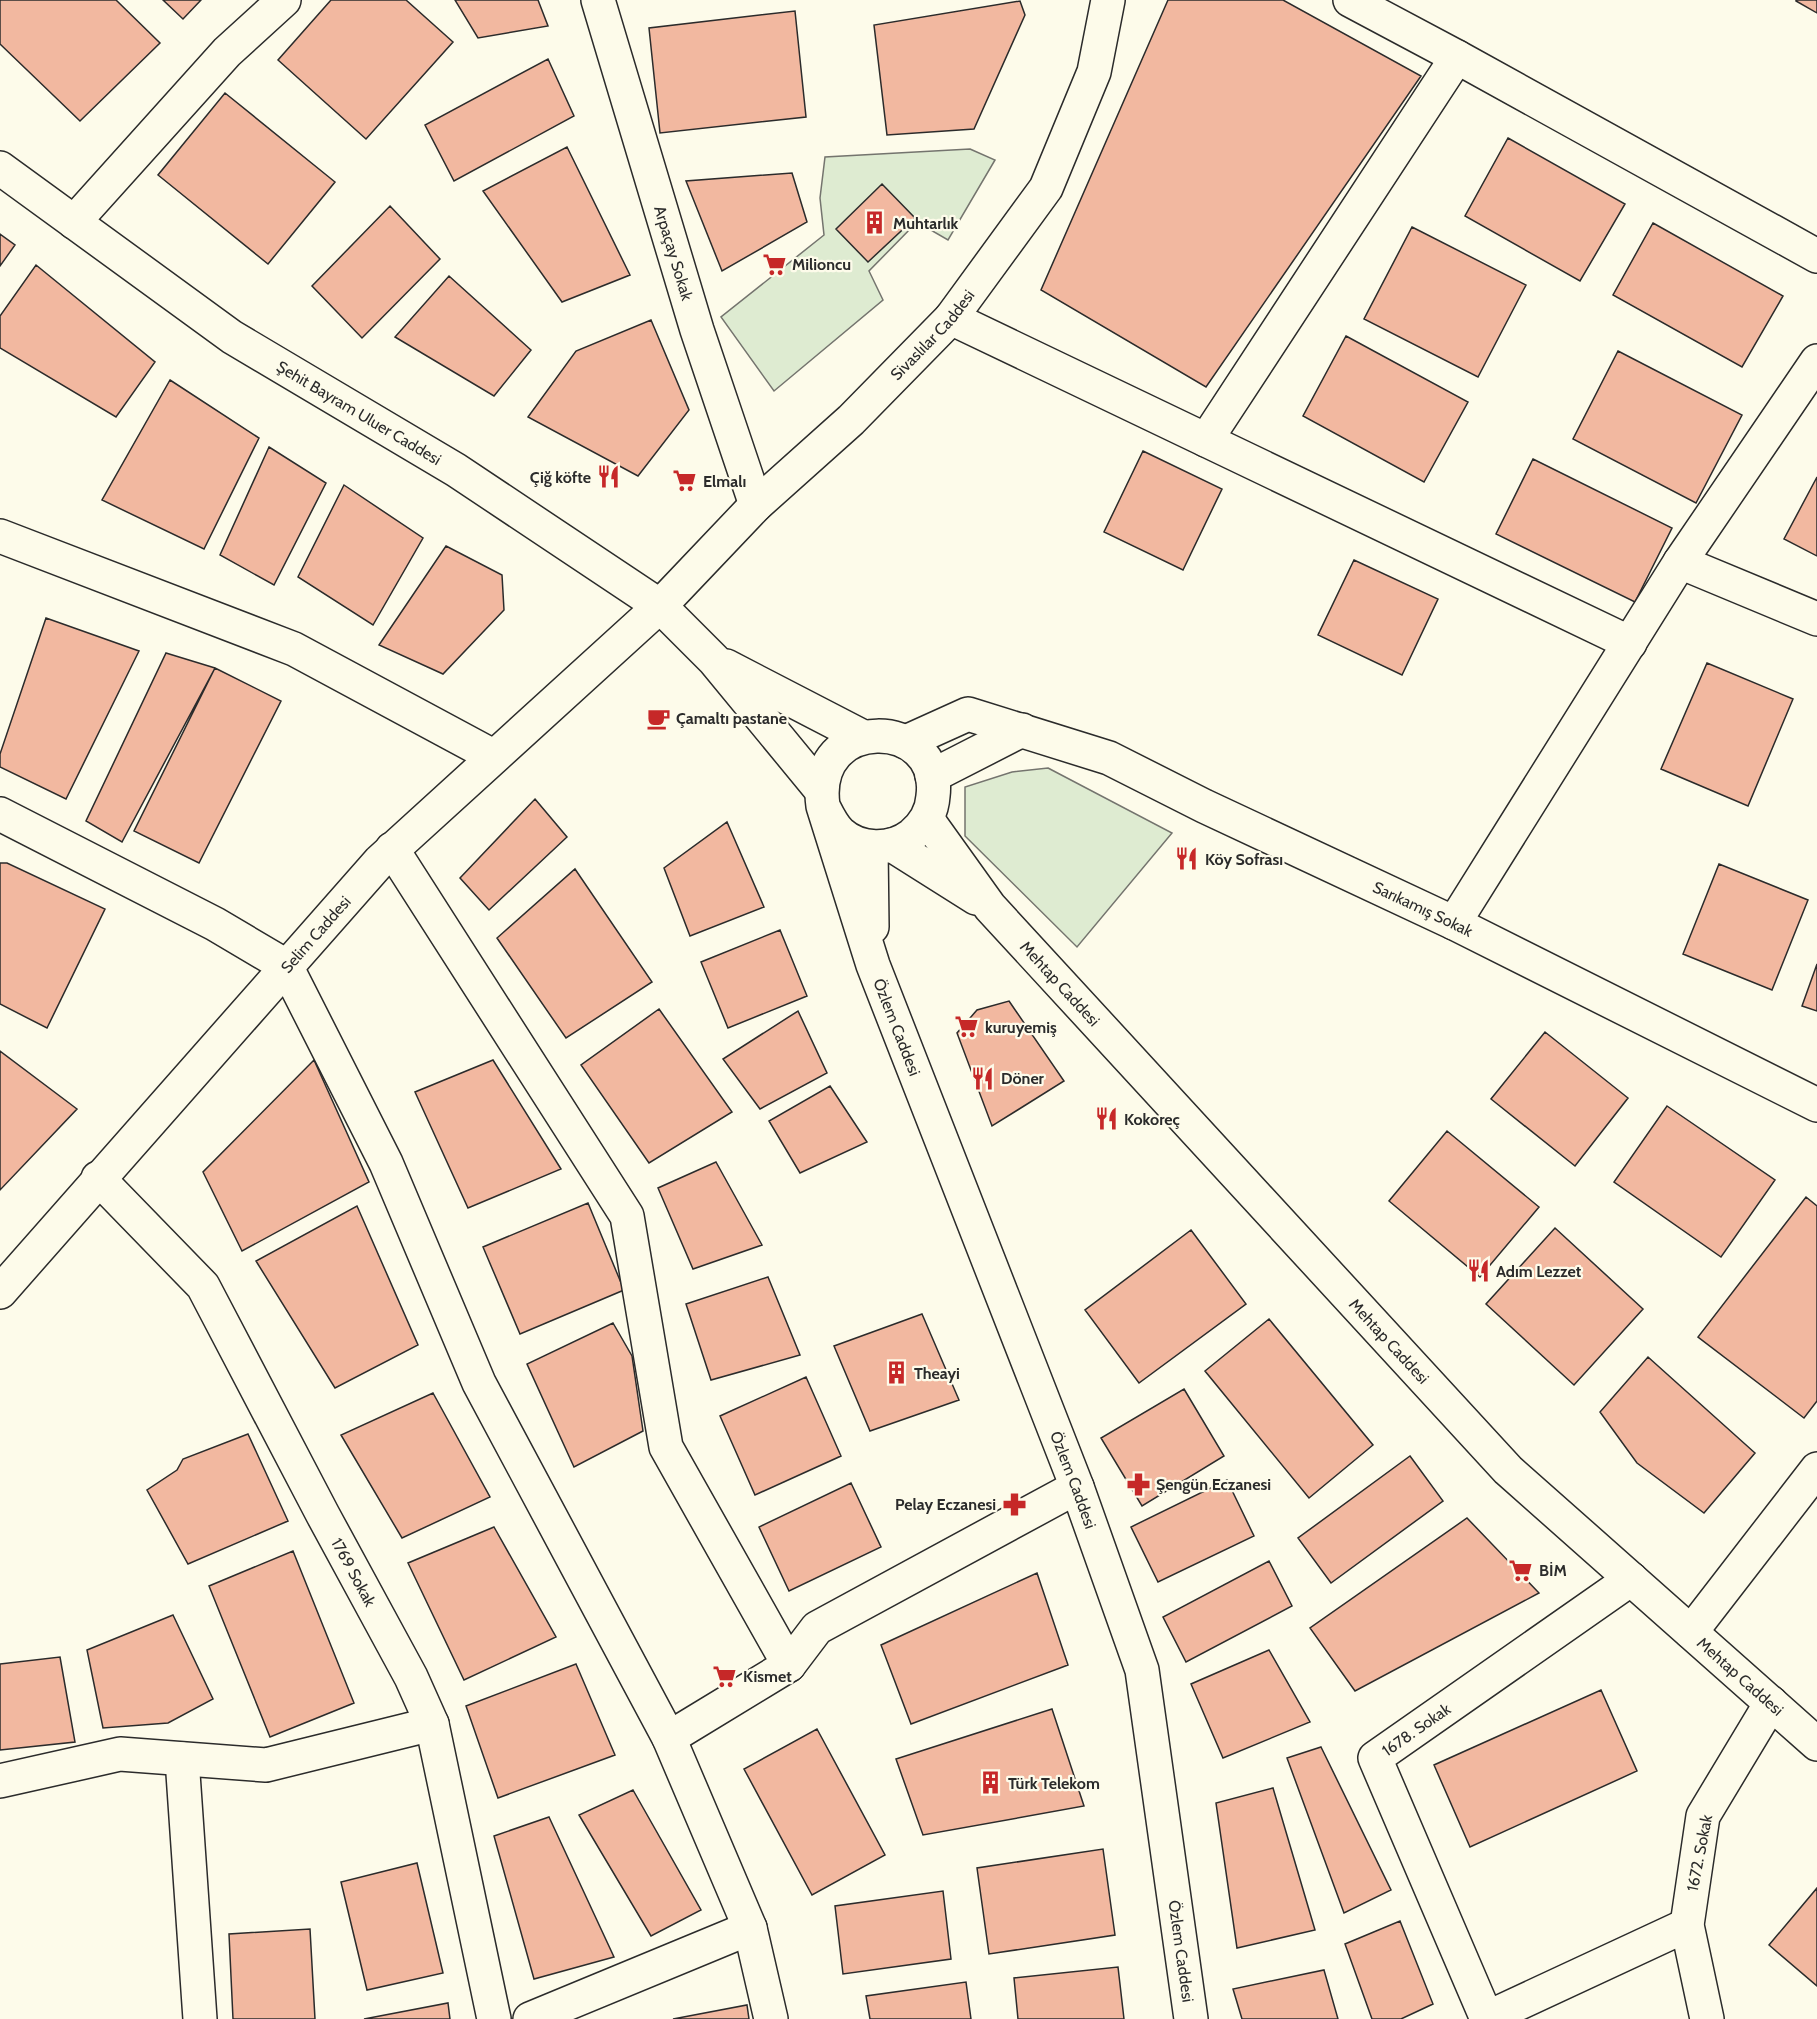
<svg xmlns="http://www.w3.org/2000/svg" width="1817" height="2019" font-family="Cabin,sans-serif">
<style>
.green{fill:#deebd1;stroke:#74746e;stroke-width:1.5}
.building{fill:#f2b8a0;stroke:#2b2b2b;stroke-width:1.5}
.lines{fill:none;stroke-linecap:round;stroke-linejoin:round}
.street-casing{stroke:#2b2b2b;stroke-width:36}
.secondary-casing{stroke:#2b2b2b;stroke-width:36}
.street{stroke:#fdfbea;stroke-width:33}
.secondary{stroke:#fdfbea;stroke-width:33}
.labels{text-anchor:middle;stroke-width:4.5;stroke-linejoin:round;paint-order:stroke}
.poi-label{font-size:16px;font-weight:bold;fill:#2b2b2b;stroke:#fdfbea;text-anchor:start}
.street-label{font-size:16px;fill:#2b2b2b;stroke:#fdfbea}
</style>
<rect width="100%" height="100%" fill="#fdfbea"/>
<path class="green" d="M970 149 995 160 948 240 917 222 869 271 883 300 774 391 721 317 824 235 820 198 825 157Z
M1048 768 1172 833 1077 947 965 836V787L1012 772Z"/>
<path class="building" d="M0 0H116L160 43 80 121 0 44Z
M163 0H201L183 19Z
M331 0H406L453 42 366 139 278 60Z
M455 0H538L548 26 478 38Z
M1168 0H1283L1421 76 1206 387 1041 290Z
M1796 0H1817V13L1796 1Z
M1020 1 1025 15 974 129 887 135 874 25Z
M795 11 806 117 660 133 649 28Z
M548 59 574 116 454 181 425 125Z
M225 93 335 182 268 264 158 175Z
M1508 138 1625 204 1580 281 1465 216Z
M567 147 630 275 562 302 483 191Z
M792 173 807 222 722 271 686 181Z
M882 184 915 218 868 262 836 229Z
M390 206 440 259 362 338 312 286Z
M1653 223 1783 296 1742 367 1613 295Z
M1412 227 1526 285 1478 377 1364 319Z
M0 234 15 245 0 266Z
M36 265 155 362 116 417 0 348V316Z
M449 276 531 350 494 396 395 337Z
M651 320 689 410 638 476 528 417 576 351Z
M1346 336 1468 402 1424 482 1303 416Z
M1618 351 1742 415 1696 503 1573 439Z
M170 380 259 438 204 549 102 500Z
M269 447 326 483 274 585 220 555Z
M1143 451 1222 489 1183 570 1104 532Z
M1533 459 1672 528 1635 602 1496 534Z
M1817 477V556L1784 539Z
M344 485 423 538 373 625 298 577Z
M446 546 502 575 504 610 443 674 379 645Z
M1354 560 1438 599 1402 675 1318 635Z
M46 618 139 651 66 799 0 767V754Z
M166 653 215 668 122 842 86 821Z
M1707 663 1793 699 1748 806 1661 769Z
M215 668 281 701 199 863 134 831Z
M535 799 567 837 489 910 460 878Z
M727 822 764 907 690 936 664 868Z
M0 863H7L105 909 47 1028 0 1004Z
M1719 864 1808 900 1772 990 1683 954Z
M575 869 652 982 566 1038 497 938Z
M780 930 807 996 728 1028 701 962Z
M1817 964V1011L1802 1006Z
M1009 1001 1064 1081 992 1126 957 1033 977 1010Z
M659 1009 732 1112 649 1163 581 1065Z
M798 1011 827 1073 760 1109 723 1059Z
M1545 1032 1628 1098 1575 1166 1491 1099Z
M0 1051 77 1109 0 1190Z
M314 1060 369 1182 242 1251 203 1172Z
M493 1060 561 1169 468 1208 415 1092Z
M830 1086 867 1142 800 1173 769 1121Z
M1667 1106 1775 1180 1721 1257 1614 1182Z
M1447 1131 1539 1207 1480 1277 1389 1201Z
M716 1162 762 1245 693 1269 658 1188Z
M1806 1197 1817 1206V1401L1804 1418 1698 1337Z
M588 1203 624 1290 520 1334 483 1247Z
M357 1206 418 1345 335 1388 256 1261Z
M1555 1228 1643 1309 1574 1385 1486 1304Z
M1191 1230 1246 1304 1139 1383 1085 1310Z
M768 1277 800 1355 711 1380 686 1304Z
M922 1314 959 1400 870 1431 834 1346Z
M1269 1319 1373 1445 1309 1498 1205 1371Z
M613 1323 632 1356 643 1431 574 1467 527 1364Z
M1648 1357 1755 1453 1704 1513 1637 1463 1600 1412Z
M806 1377 841 1456 755 1495 720 1416Z
M1184 1389 1224 1456 1142 1506 1101 1438Z
M433 1393 490 1497 402 1538 341 1435Z
M248 1434 288 1521 188 1564 147 1490 177 1470 183 1459Z
M1410 1456 1443 1501 1331 1583 1298 1538Z
M1227 1480 1254 1536 1158 1582 1131 1527Z
M851 1483 881 1547 789 1591 759 1527Z
M1467 1518 1539 1593 1355 1691 1310 1628Z
M494 1527 556 1637 464 1680 408 1563Z
M293 1551 354 1703 270 1737 209 1586Z
M1269 1561 1292 1606 1186 1662 1163 1617Z
M1037 1573 1068 1665 911 1724 881 1645Z
M173 1615 213 1699 168 1723 103 1728 87 1650Z
M1269 1650 1310 1722 1223 1758 1191 1684Z
M60 1657 75 1742 0 1750V1664Z
M576 1664 615 1755 498 1798 466 1706Z
M1601 1690 1637 1771 1470 1847 1434 1765Z
M1052 1709 1084 1806 923 1835 896 1759Z
M817 1729 885 1855 812 1895 744 1769Z
M1321 1747 1391 1890 1344 1913 1287 1758Z
M1273 1788 1315 1930 1237 1948 1216 1803Z
M633 1790 701 1910 651 1936 579 1815Z
M549 1817 614 1957 534 1979 494 1836Z
M1103 1849 1115 1935 989 1954 977 1868Z
M417 1863 443 1973 367 1990 341 1882Z
M1817 1888V1986L1769 1945Z
M943 1891 951 1959 843 1974 835 1906Z
M1400 1921 1433 2004 1401 2019H1372L1345 1944Z
M310 1929 315 2019H233L229 1934Z
M1118 1967 1124 2019H1018L1014 1978Z
M1324 1970 1338 2019H1242L1233 1989Z
M966 1982 971 2019H870L866 1996Z
M448 2003 450 2019H364Z
M747 2005 749 2019H673Z"/>
<g class="lines">
<defs>
<g id="street">
<path d="M1350 0 1457 57 1817 256"/>
<path d="M74 222 227 52 284 0"/>
<path d="M951 318 1630 643"/>
<path d="M1206 440 1457 57"/>
<path d="M0 536 294 649 493 756"/>
<path d="M1680 562 1817 619"/>
<path id="s1" d="M906 742 968 714 1109 758 1204 806 1454 923 1817 1105"/>
<path d="M932 776 1022 730"/>
<path d="M0 814 215 924 286 966 386 1163 479 1383 669 1738 750 1928 771 2019"/>
<path d="M392 849 627 1216 666 1447 789 1665"/>
<path d="M1454 923 1680 562 1817 361"/>
<path id="s2" d="M98 1178 203 1286 323 1515 411 1677 432 1724 494 2019"/>
<path d="M1691 1632 1817 1469"/>
<path d="M669 1738 789 1665 817 1628 1077 1487"/>
<path d="M182 1759 200 2019"/>
<path d="M0 1781 120 1754 266 1765 432 1724"/>
<path d="M1487 2018 1687 1925"/>
<path d="M530 2019 750 1928"/>
<path id="s3" d="M1487 2019 1375 1758 1631 1579"/>
<path d="M1707 2019 1687 1925 1703 1816 1771 1703"/>
</g>
<g id="secondary">
<path id="s4" d="M598 0 697 330 756 505"/>
<path id="s5" d="M0 168 232 337 456 470 660 606 714 660 821 790"/>
<path d="M726 666 863 737"/>
<path id="s6" d="M823 806C828 816 832 825 840 833 860 851 891 851 912 835 924 825 932 812 933 796 943 716 810 713 823 806L873 965 1077 1487 1142 1670 1191 2019"/>
<path id="s7" d="M927 819 990 907 1508 1470 1817 1744"/>
<path d="M892 845 976 898"/>
<path d="M871 847 872 927"/>
<path id="s8" d="M0 1292 380 861 660 606 756 505 851 420 951 318 1046 188 1094 72 1108 0"/>
</g>
</defs>
<use href="#street" class="street-casing"/>
<use href="#secondary" class="secondary-casing"/>
<use href="#street" class="street"/>
<use href="#secondary" class="secondary"/>
</g>
<defs>
<symbol id="building-bare" viewBox="-9 -9 18 18"><path d="M-4-6H4V6H1V3H-1V6H-4ZM-2.5-4.3h1.7v1.8h-1.7ZM.8-4.3h1.7v1.8H.8ZM-2.5-1h1.7V.8h-1.7ZM.8-1h1.7V.8H.8Z" fill="#c62828" stroke="#fdfbea" stroke-width="2.5" paint-order="stroke"/></symbol>
<symbol id="supermarket-bare" viewBox="-9 -9 18 18"><path d="M-6-5.5h2.5l.6 2H6L4.5 2H-2.5L-4.4-4H-6ZM-1.5 3.2a1.3 1.3 0 1 0 .1 0ZM3 3.2a1.3 1.3 0 1 0 .1 0Z" fill="#c62828" stroke="#fdfbea" stroke-width="2.5" paint-order="stroke"/></symbol>
<symbol id="restaurant-bare" viewBox="-9 -9 18 18"><path d="M-5-6h1v4h1v-4h1v4h1v-4h1v5L-1.5 .5V6h-2V.5L-5-1ZM5-6V6H3V1.5H1.5Q1.5-4 5-6Z" fill="#c62828" stroke="#fdfbea" stroke-width="2.5" paint-order="stroke"/></symbol>
<symbol id="cafe-bare" viewBox="-9 -9 18 18"><path d="M-5.5-4.5H6V0H3Q3 3.5 0 3.5H-2.5Q-5.5 3.5-5.5 0ZM3-3.2v2h1.7v-2ZM-6 4.5H4V6H-6Z" fill="#c62828" stroke="#fdfbea" stroke-width="2.5" paint-order="stroke"/></symbol>
<symbol id="pharmacy-bare" viewBox="-9 -9 18 18"><path d="M-2-6h4v4h4v4h-4v4h-4v-4h-4v-4h4Z" fill="#c62828" stroke="#fdfbea" stroke-width="2.5" paint-order="stroke"/></symbol>
</defs>
<g fill-rule="evenodd">
<use href="#building-bare" x="858" y="206" width="33" height="33"/>
<use href="#supermarket-bare" x="758" y="248" width="33" height="33"/>
<use href="#restaurant-bare" x="592" y="460" width="33" height="33"/>
<use href="#supermarket-bare" x="668" y="464" width="33" height="33"/>
<use href="#cafe-bare" x="642" y="702" width="33" height="33"/>
<use href="#restaurant-bare" x="1170" y="842" width="33" height="33"/>
<use href="#supermarket-bare" x="950" y="1010" width="33" height="33"/>
<use href="#restaurant-bare" x="966" y="1062" width="33" height="33"/>
<use href="#restaurant-bare" x="1090" y="1102" width="33" height="33"/>
<use href="#restaurant-bare" x="1462" y="1254" width="33" height="33"/>
<use href="#building-bare" x="880" y="1356" width="33" height="33"/>
<use href="#pharmacy-bare" x="1122" y="1468" width="33" height="33"/>
<use href="#pharmacy-bare" x="998" y="1488" width="33" height="33"/>
<use href="#supermarket-bare" x="1504" y="1554" width="33" height="33"/>
<use href="#supermarket-bare" x="708" y="1660" width="33" height="33"/>
<use href="#building-bare" x="974" y="1766" width="33" height="33"/>
</g>
<g class="labels">
<g class="poi-label">
<text x="893" y="229">Muhtarlık</text>
<text x="792" y="270">Milioncu</text>
<text x="591" y="483" text-anchor="end">Çiğ köfte</text>
<text x="703" y="487">Elmalı</text>
<text x="676" y="724">Çamaltı pastane</text>
<text x="1205" y="865">Köy Sofrası</text>
<text x="985" y="1033">kuruyemiş</text>
<text x="1001" y="1084">Döner</text>
<text x="1124" y="1125">Kokoreç</text>
<text x="1496" y="1277">Adım Lezzet</text>
<text x="914" y="1379">Theayi</text>
<text x="1156" y="1490">Şengün Eczanesi</text>
<text x="996" y="1510" text-anchor="end">Pelay Eczanesi</text>
<text x="1539" y="1576">BİM</text>
<text x="743" y="1682">Kismet</text>
<text x="1008" y="1789">Türk Telekom</text>
</g>
<g class="street-label">
<text dy="6" stroke="none"><textPath href="#s4" startOffset="264">Arpaçay Sokak</textPath></text>
<text dy="6" stroke="none"><textPath href="#s8" startOffset="1338">Sivaslılar Caddesi</textPath></text>
<text dy="6" stroke="none"><textPath href="#s5" startOffset="435">Şehit Bayram Uluer Caddesi</textPath></text>
<text dy="6" stroke="none"><textPath href="#s1" startOffset="564">Sarıkamış Sokak</textPath></text>
<text dy="6" stroke="none"><textPath href="#s8" startOffset="477">Selim Caddesi</textPath></text>
<text dy="6" stroke="none"><textPath href="#s7" startOffset="212">Mehtap Caddesi</textPath></text>
<text dy="6" stroke="none"><textPath href="#s6" startOffset="584">Özlem Caddesi</textPath></text>
<text dy="6" stroke="none"><textPath href="#s7" startOffset="698">Mehtap Caddesi</textPath></text>
<text dy="6" stroke="none"><textPath href="#s6" startOffset="1070">Özlem Caddesi</textPath></text>
<text dy="6" stroke="none"><textPath href="#s2" startOffset="474">1769 Sokak</textPath></text>
<text dy="6" stroke="none"><textPath href="#s7" startOffset="1184">Mehtap Caddesi</textPath></text>
<text dy="6" stroke="none"><textPath href="#s3" startOffset="334">1678. Sokak</textPath></text>
<text transform="translate(1699 1853) rotate(-79)" y="6">1672. Sokak</text>
<text dy="6" stroke="none"><textPath href="#s6" startOffset="1556">Özlem Caddesi</textPath></text>
</g>
</g>
</svg>
